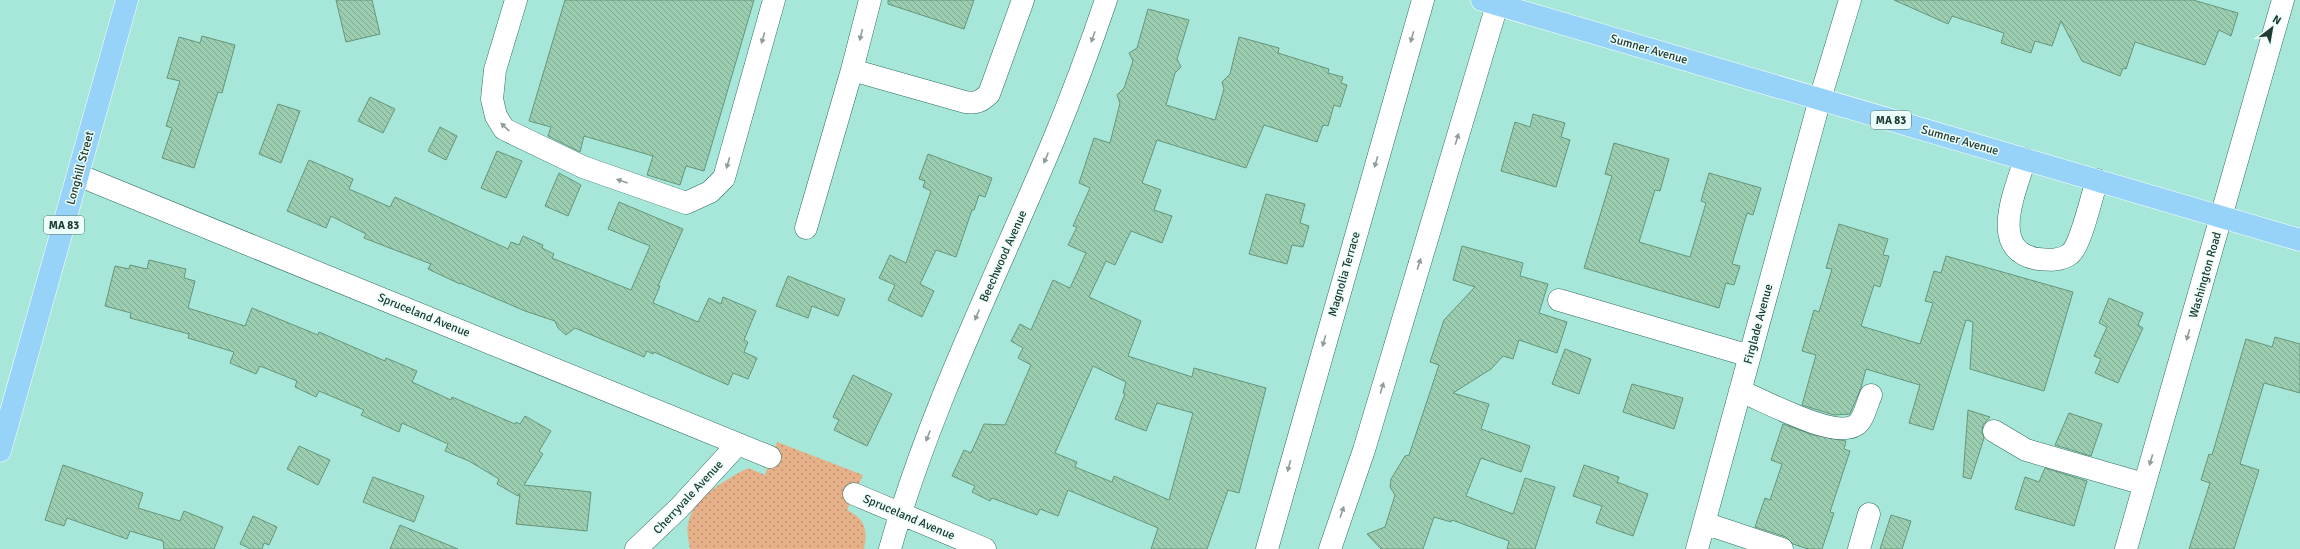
<svg xmlns="http://www.w3.org/2000/svg" width="2300" height="549" font-family="Signika,sans-serif">
<style>
.grass{fill:url(#grass-dots)}
.building{fill:url(#building-back-hatch);stroke:#65967a;fill-rule:evenodd}
.lines{fill:none;stroke-linecap:round;stroke-linejoin:round}
.minor-casing{stroke:#2f6d61;stroke-width:23}
.major-casing{stroke:#fff;stroke-width:23}
.minor{stroke:#fff;stroke-width:22}
.major{stroke:#97d3f8;stroke-width:22}
.oneway{fill:#909c9a}
.labels{text-anchor:middle;stroke-width:3;stroke-linejoin:round;paint-order:stroke}
.shield{fill:#ebfef9;stroke:#5d756f;stroke-width:1}
.shield-label{font-size:11px;font-weight:bold;fill:#203a34}
.street-label{font-size:12px;fill:#203a34;stroke:#ebfef9}
</style>
<defs>
<pattern id="grass-dots" width="8" height="8" patternUnits="userSpaceOnUse"><rect width="8" height="8" fill="#e6b189"/><path d="M2 2h.1M6 6h.1" fill="none" stroke="#ba9171" stroke-width="1.8" stroke-linecap="round"/></pattern>
<pattern id="building-back-hatch" width="6" height="6" patternUnits="userSpaceOnUse"><rect width="6" height="6" fill="#9bceb1"/><path d="M-1 5l2 2M0 0l6 6M5-1l2 2" fill="none" stroke="#7ea891"/></pattern>
</defs>
<rect width="100%" height="100%" fill="#a7e7d9"/>
<path class="grass" d="M777 442 863 475 847 510C865 519 868 529 864 549H690C689 541 686 531 688 524 692 498 727 479 748 468L765 475Z"/>
<path class="building" d="M336 0H372L380 34 346 42Z
M565 0H754L704 171 686 166 680 185 647 175 653 156 584 136 580 152 548 136 551 127 529 121Z
M888 0H974L964 29 888 4Z
M1894 0H2193L2238 13 2231 36 2219 30 2205 65 2135 42 2126 69 2123 68 2120 76 2082 61 2061 21 2052 46 2035 41 2031 53 2001 43 2004 33 1952 16 1948 24Z
M1148 9 1189 20 1177 59 1181 67 1175 73 1166 105 1215 120 1224 89 1222 82 1230 74 1239 37 1279 48 1278 53 1329 69 1328 73 1343 77 1341 83 1347 85 1340 107 1334 105 1328 126 1323 125 1317 142 1264 125 1246 168 1157 140 1142 183 1161 190 1154 210 1172 216 1162 243 1131 231 1115 265 1106 261 1089 297 1141 321 1128 356 1192 377 1194 368 1266 388 1239 493 1228 490 1207 549H1151L1158 528 1068 490 1058 516 1040 509 1037 515 992 498 990 501 972 492 975 486 952 476 964 450 971 453 984 424 1005 425 1031 365 1018 358 1023 348 1011 341 1020 324 1031 330 1053 280 1070 288 1086 253 1068 245 1077 227 1073 226 1090 188 1079 183 1094 138 1110 143 1120 103 1117 95 1124 88 1133 61 1129 53 1137 48ZM1093 366 1126 382 1123 393 1125 394 1115 419 1146 431 1157 403 1193 413 1169 500 1114 476 1112 482 1075 467 1077 462 1055 453Z
M202 36 235 45 222 93 218 92 194 168 162 158 172 128 166 126 180 81 167 78 179 37 200 43Z
M370 97 395 109 383 133 358 121Z
M278 104 300 111 281 163 259 154Z
M1533 114 1565 123 1561 137 1570 140 1556 187 1501 171 1515 122 1530 127Z
M440 127 457 136 446 160 428 151Z
M1614 143 1669 159 1660 191 1655 190 1639 242 1690 257 1706 203 1701 201 1709 173 1761 188 1753 215 1747 213 1732 264 1740 266 1734 285 1726 283 1719 308 1584 268 1612 176 1605 174Z
M497 151 522 161 506 198 481 188Z
M928 154 992 178 985 197 979 195 974 210H972L956 257 936 250 920 284 934 291 922 317 888 300 895 285 879 278 890 255 906 263 931 191 923 187 925 181 919 179Z
M309 160 353 179 349 189 390 207 395 197 508 249 511 242 519 245 523 236 543 245 542 248 554 254 552 258 631 290 650 246 608 229 619 202 683 229 658 286H660L653 303 698 322 709 298 721 304 723 297 756 311 744 340 748 342 744 352 757 358 748 379 733 373 728 385 654 352 653 354 647 351 644 357 575 328 566 335 558 328 555 321 525 311 460 283V284L428 269 431 264 364 238 366 234 331 216 326 228 287 211Z
M559 173 581 185 568 216 545 206Z
M1266 194 1305 204 1300 223 1309 226 1303 247 1292 245 1287 264 1249 254Z
M1839 224 1888 239 1883 255 1889 256 1880 287 1874 285 1861 326 1920 344 1933 303 1925 301 1934 271 1941 273 1946 256 2073 292 2044 391 1970 369 1973 322 1966 320 1933 430 1909 423 1920 385 1866 369 1861 388 1850 414 1834 415 1802 405 1816 355 1802 351 1814 310 1819 312 1832 269 1826 268Z
M1462 246 1523 263 1520 276 1548 284 1539 313 1567 322 1557 353 1519 340 1513 359 1503 356 1491 369 1453 393 1489 404 1481 429 1530 446 1521 472 1481 458 1466 496 1513 514 1525 478 1555 487 1535 549H1507L1509 541 1452 520 1451 522 1434 517 1423 549H1381L1367 534 1385 527 1395 495 1390 487 1391 479 1405 456 1409 455 1439 365 1430 362 1444 320 1475 287 1453 280Z
M149 260 186 269 184 278 195 281 188 308 245 326 252 308 318 335 319 332 385 361 386 358 417 371 412 382 451 400 452 397 515 424 516 422 520 424 525 416 551 431 539 451 543 454 524 485 591 492 587 531 516 524 520 493 518 496 497 484 499 479 469 461 445 451 448 444 402 423 399 432 361 415 364 410 319 391 316 397 295 387 297 381 260 366 256 374 230 363 234 352 188 338 189 334 130 318 131 313 105 306 115 266 129 269 130 265 147 269Z
M788 276 845 299 838 316 812 306 808 318 776 306Z
M2109 298 2143 313 2138 325 2143 328 2118 383 2095 373 2101 359 2094 356 2107 327 2099 323Z
M2275 337 2300 344V393L2264 383 2240 464 2259 470 2234 549H2189L2210 483 2201 480 2209 454 2212 455 2246 339 2272 347Z
M1565 349 1591 359 1579 394 1552 384Z
M853 375 892 394 867 446 834 430 839 420 833 417Z
M1632 384 1683 398 1674 429 1623 412Z
M1968 410 1990 417 1983 425 1982 431 1984 438 1971 479 1963 477Z
M2069 413 2102 424 2091 456 2055 445Z
M1783 424 1813 435 1846 441 1844 449 1850 451 1830 512 1834 513 1822 549H1808L1793 544 1786 537 1755 527 1765 498 1770 500 1782 464 1771 460Z
M299 446 330 460 318 485 287 469Z
M63 465 143 493 138 508 180 521 184 511 223 527 214 549H164L163 541 130 531 127 539 67 518 64 526 45 520Z
M1584 465 1619 477 1617 482 1648 494 1633 536 1596 523 1602 506 1573 496Z
M2045 468 2087 481 2074 526 2015 509 2025 477 2039 482Z
M373 477 424 496 414 522 363 502Z
M1891 515 1911 521 1902 549H1880Z
M253 516 277 527 269 545 264 543 262 549H251L240 544Z
M400 525 458 549H390Z"/>
<g class="lines">
<defs>
<path id="minor" d="M516 0 495 70 492 99 496 116 504 129 583 167 686 203 710 192 724 178 774 0
M852 70 870 0
M2025 159C2016 190 1987 251 2038 259 2049 260 2061 261 2070 254 2081 245 2092 195 2097 180
M78 175 770 457
M806 228 852 70 965 102C977 104 981 101 989 94L1023 0
M1559 300 1750 356
M1740 391C1764 400 1834 440 1856 425 1864 420 1867 403 1871 395
M1994 431 2026 450 2144 484
M854 494 985 549
M1704 523 1782 549
M636 549 680 507 738 444
M890 549C930 407 997 275 1054 139 1073 93 1090 47 1106 0
M1267 549 1423 0
M1330 549 1364 450 1497 5
M1697 549 1820 99 1850 0
M1859 549 1869 514
M2126 549 2283 0"/>
<path id="major" d="M1482 0 2300 240
M0 451 127 0"/>
</defs>
<use href="#minor" class="minor-casing"/>
<use href="#major" class="major-casing"/>
<use href="#minor" class="minor"/>
<use href="#major" class="major"/>
</g>
<defs><path id="oneway-solid" d="M-6-.8H1V-3.2L6.5 0L1 3.2V.8H-6Z"/></defs>
<g class="oneway">
<use href="#oneway-solid" transform="translate(861 35) rotate(104)"/>
<use href="#oneway-solid" transform="translate(1093 37) rotate(110)"/>
<use href="#oneway-solid" transform="translate(1412 37) rotate(106)"/>
<use href="#oneway-solid" transform="translate(763 38) rotate(106)"/>
<use href="#oneway-solid" transform="translate(505 127) rotate(-137)"/>
<use href="#oneway-solid" transform="translate(1457 139) rotate(-73)"/>
<use href="#oneway-solid" transform="translate(1046 158) rotate(113)"/>
<use href="#oneway-solid" transform="translate(1376 162) rotate(106)"/>
<use href="#oneway-solid" transform="translate(728 163) rotate(106)"/>
<use href="#oneway-solid" transform="translate(622 181) rotate(-161)"/>
<use href="#oneway-solid" transform="translate(1419 264) rotate(-73)"/>
<use href="#oneway-solid" transform="translate(977 315) rotate(113)"/>
<use href="#oneway-solid" transform="translate(2188 335) rotate(106)"/>
<use href="#oneway-solid" transform="translate(1324 341) rotate(106)"/>
<use href="#oneway-solid" transform="translate(1382 388) rotate(-73)"/>
<use href="#oneway-solid" transform="translate(928 436) rotate(111)"/>
<use href="#oneway-solid" transform="translate(2151 460) rotate(106)"/>
<use href="#oneway-solid" transform="translate(1289 466) rotate(105)"/>
<use href="#oneway-solid" transform="translate(1342 512) rotate(-71)"/>
</g>
<g class="labels">
<g class="shield">
<rect x="1871" y="111" width="40" height="18" rx="3"/>
<rect x="44" y="216" width="40" height="18" rx="3"/>
</g>
<g class="shield-label">
<text x="1891" y="124">MA 83</text>
<text x="64" y="229">MA 83</text>
</g>
<g class="street-label">
<text transform="translate(1649 49) rotate(16)" y="4">Sumner Avenue</text>
<text transform="translate(1960 140) rotate(16)" y="4">Sumner Avenue</text>
<text transform="translate(80 168) rotate(-75)" y="4">Longhill Street</text>
<text transform="translate(1003 256) rotate(-66)" y="4">Beechwood Avenue</text>
<text transform="translate(1344 274) rotate(-74)" y="4">Magnolia Terrace</text>
<text transform="translate(2205 275) rotate(-74)" y="4">Washington Road</text>
<text transform="translate(424 315) rotate(22)" y="4">Spruceland Avenue</text>
<text transform="translate(1758 324) rotate(-75)" y="4">Firglade Avenue</text>
<text transform="translate(688 497) rotate(-47)" y="4">Cherryvale Avenue</text>
<text transform="translate(909 517) rotate(23)" y="4">Spruceland Avenue</text>
</g>
</g>
<g transform="translate(2272 28) rotate(31)" stroke="#ebfef9" stroke-width="3" paint-order="stroke">
<path d="M0-3L7 15L0 10L-7 15Z" fill="#203a34"/>
<text y="-6" font-size="11" font-weight="bold" text-anchor="middle" fill="#203a34">N</text>
</g>
</svg>
